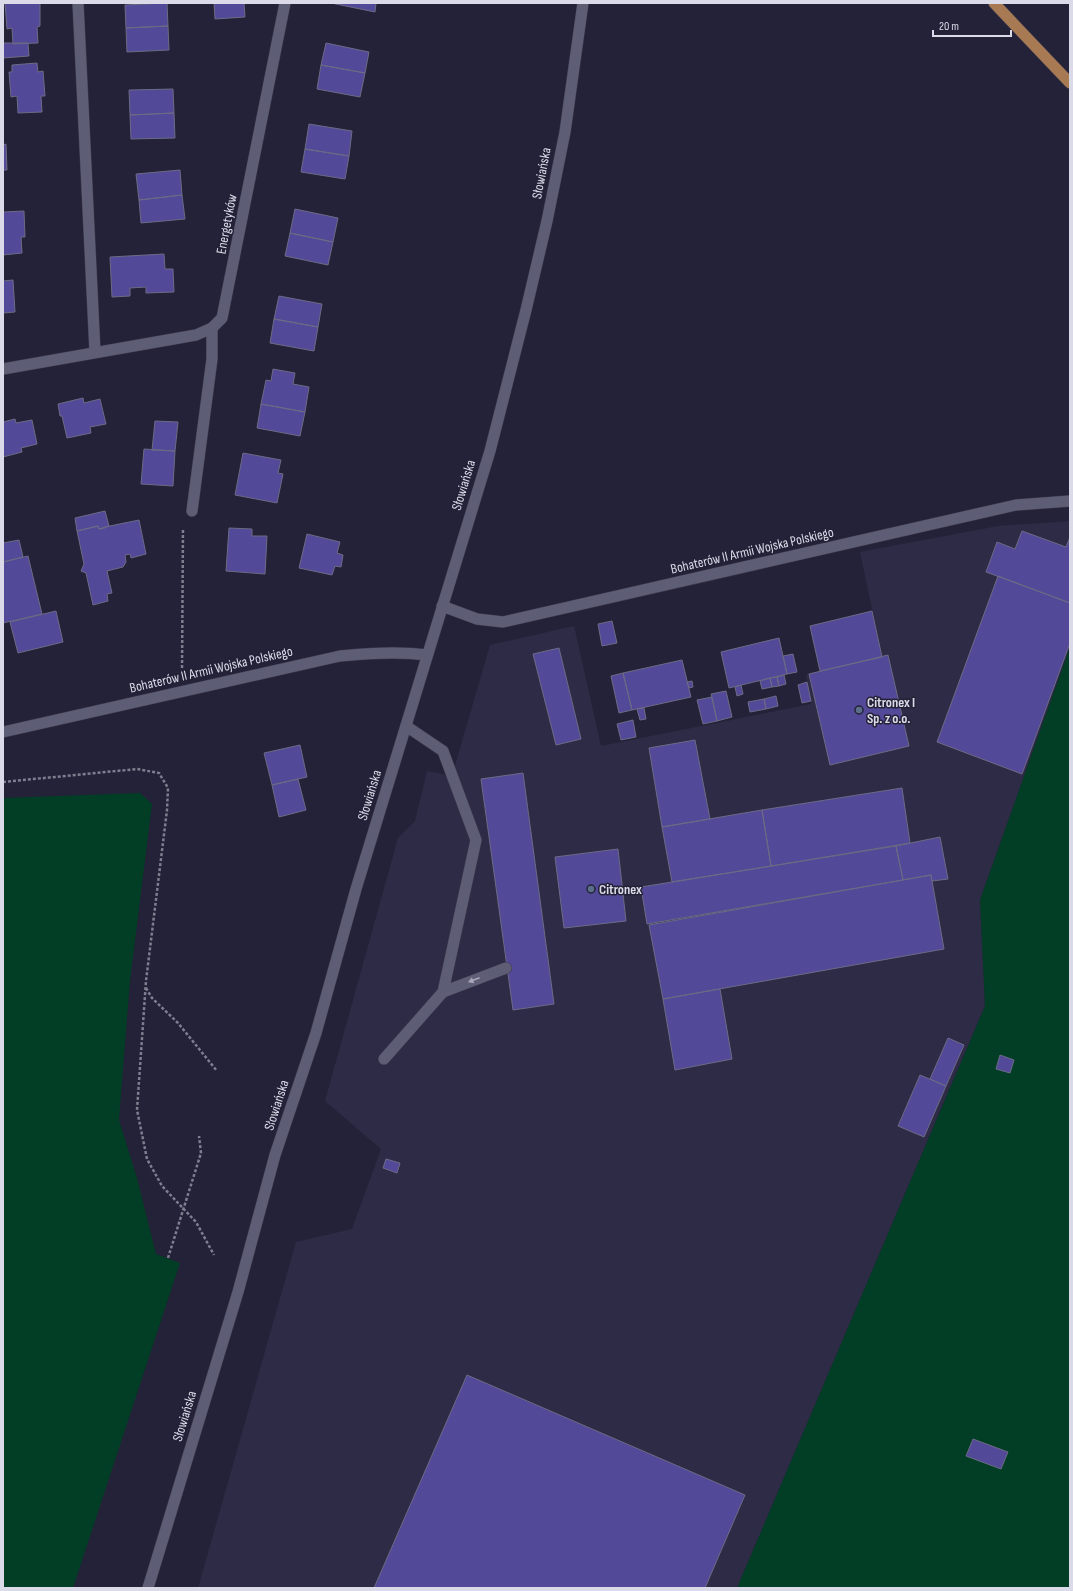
<svg xmlns="http://www.w3.org/2000/svg" width="1073" height="1591" font-family="'Sofia Sans Condensed',sans-serif">
<style>
.built{fill:#2e2b46}
.green{fill:#023d25}
.building{fill:#524a98;stroke:#6b6b85}
.lines{fill:none;stroke-linecap:round;stroke-linejoin:round}
.service-casing{stroke:#3e3d4e;stroke-width:12}
.minor-casing{stroke:#3e3d4e;stroke-width:12}
.tertiary-casing{stroke:#3e3d4e;stroke-width:12}
.primary-casing{stroke:#3e3d4e;stroke-width:12}
.path{stroke:#7f7e90;stroke-width:2.5;stroke-dasharray:3 2;stroke-linecap:butt}
.service{stroke:#5e5d76;stroke-width:11}
.minor{stroke:#5e5d76;stroke-width:11}
.tertiary{stroke:#5e5d76;stroke-width:11}
.primary{stroke:#a87a53;stroke-width:11}
.oneway{fill:#a8a8ba}
.service-dot{fill:#5c6f8a;stroke:#242238;stroke-width:1.5}
.labels{text-anchor:middle;stroke-width:3;stroke-linejoin:round;paint-order:stroke}
.street-label{font-size:14px;fill:#dadae8;stroke:#242238}
.poi-label{font-size:14px;font-weight:bold;fill:#dadae8;stroke:#242238;text-anchor:start}
</style>
<rect width="100%" height="100%" fill="#242238"/>
<path class="built" d="M1070 521V647L980 900 985 1006 737 1588H198L296 1242 352 1229 381 1149 325 1101 398 838 415 821 427 771 452 776 490 645 574 626 601 746 811 704 806 674 882 657 860 552 998 526Z"/>
<path class="green" d="M1070 647V1588H737L985 1006 980 900Z
M140 793 152 804 130 981 119 1120 137 1178 156 1254 180 1263 73 1588H3V798Z"/>
<path class="building" d="M5 3H40V26L37 27 38 43 13 44 12 28 7 29Z
M167 3 168 26 126 28 125 5Z
M214 3H244L245 17 215 19Z
M331 3H376L375 12Z
M168 26 169 50 127 52 126 28Z
M3 43H28L29 56 3 58Z
M326 43 369 52 365 73 321 65Z
M37 63 38 72 43 71 45 96H41L42 112 18 113 17 96 11 97 9 72H12V65Z
M321 65 365 73 360 97 317 89Z
M173 89 174 113 130 115 129 90Z
M174 113 175 138 131 139 130 115Z
M309 124 352 131 349 156 305 149Z
M6 144 7 170H3V185V145Z
M305 149 349 156 345 179 301 172Z
M180 170 182 195 139 200 136 174Z
M182 195 185 219 141 223 139 200Z
M295 209 338 218 333 242 290 233Z
M24 211 25 237H21L22 253 3 255V212Z
M290 233 333 242 328 265 285 256Z
M164 254 165 269H173L174 292 146 293V287L130 288V296L112 297 110 257Z
M13 280 15 312 3 313V281Z
M279 296 322 304 318 327 274 319Z
M274 319 318 327 314 351 270 343Z
M273 369 295 373 293 384 309 387 305 412 261 404 266 380 271 381Z
M83 398 84 403 100 399 106 424 90 427 91 433 67 438 62 416H60L58 404Z
M261 404 305 412 300 436 257 428Z
M15 419 16 423 32 420 37 444 21 448 22 452 3 457V422Z
M155 421 178 422 175 451 152 450Z
M144 449 175 451 173 486 141 484Z
M243 453 281 460 278 473 283 474 277 503 235 495Z
M105 511 109 526 99 529 98 526 77 531 75 518Z
M139 520 146 554 131 558 130 554 125 555 126 562 123 567 107 571 112 593 107 594 108 601 93 605 86 573 81 571 84 564 77 531 98 526 99 529 105 528V527Z
M229 528 252 529V536H267L265 574 226 571Z
M1022 531 1066 547 1070 537V603L986 572 997 542 1015 549Z
M307 534 340 542 337 553 343 555 341 567 335 566 332 575 299 568Z
M19 540 23 557 3 562V543Z
M28 556 42 614 3 623V562Z
M998 576 1070 603V643L1022 774 937 742Z
M56 611 63 642 18 653 10 622Z
M872 611 882 657 820 671 810 626Z
M612 621 617 643 602 646 598 624Z
M779 638 787 674 729 688 721 652Z
M559 648 581 739 556 745 533 654Z
M793 654 797 672 787 674 783 656Z
M888 655 909 746 830 765 809 674Z
M682 660 691 697 632 710 623 673Z
M623 673 632 710 619 713 611 676Z
M784 675 786 684 779 686 777 677Z
M777 677 779 686 772 687 770 678Z
M770 678 772 687 762 689 760 681Z
M692 681 693 687 689 688 687 682Z
M807 682 811 701 802 703 798 685Z
M741 685 743 694 737 696 735 687Z
M726 691 732 717 717 721 711 694Z
M776 696 778 706 766 709 764 699Z
M712 697 717 721 703 724 697 700Z
M764 699 766 709 750 712 748 702Z
M644 708 646 719 640 720 637 709Z
M633 720 636 737 621 740 617 724Z
M695 740 710 819 662 827 649 748Z
M300 745 307 777 272 785 264 753Z
M523 773 554 1004 513 1010 481 779Z
M298 779 306 810 279 817 272 785Z
M902 788 910 843 771 866 762 810Z
M762 810 771 866 672 882 662 827Z
M940 837 948 879 932 881 931 875 903 880 896 846Z
M896 846 903 880 647 924 641 887Z
M618 849 626 921 564 928 555 857Z
M931 875 944 949 663 999 649 925Z
M720 989 732 1059 675 1070 663 999Z
M948 1038 964 1045 946 1086 930 1079Z
M1000 1055 1014 1060 1010 1073 996 1069Z
M920 1075 946 1086 924 1137 898 1126Z
M386 1159 400 1163 397 1173 383 1168Z
M467 1375 745 1495 705 1588H374Z
M973 1439 1008 1452 1001 1469 966 1456Z"/>
<g class="lines">
<defs>
<path id="service" d="M192 511 212 359V328
M443 992 506 968
M384 1059 443 992 476 840 443 751 406 726"/>
<path id="minor" d="M78 3 95 352
M3 369 196 335 212 328 222 318 285 3
M442 606 477 619 503 622 1016 505 1070 501"/>
<path id="tertiary" d="M3 732 340 656C369 653 398 651 427 655
M148 1588 238 1292 275 1155 316 1033 356 889 490 451 526 310 547 221 565 132 583 3"/>
<path id="primary" d="M994 3 1070 83"/>
</defs>
<use href="#service" class="service-casing"/>
<use href="#minor" class="minor-casing"/>
<use href="#tertiary" class="tertiary-casing"/>
<use href="#primary" class="primary-casing"/>
<path class="path" d="M182 673 183 528
M3 782 137 769 159 773 168 788 167 810 146 981 137 1110 147 1159 162 1186 196 1222 214 1255
M146 988 152 998 178 1023 217 1071
M168 1258 201 1153 199 1136"/>
<use href="#service" class="service"/>
<use href="#minor" class="minor"/>
<use href="#tertiary" class="tertiary"/>
<use href="#primary" class="primary"/>
</g>
<defs><path id="oneway-solid" d="M-6-.8H1V-3.2L6.5 0L1 3.2V.8H-6Z"/></defs>
<use class="oneway" href="#oneway-solid" transform="translate(474 980) rotate(159)"/>
<g class="service-dot">
<circle cx="859" cy="710" r="4"/>
<circle cx="591" cy="889" r="4"/>
</g>
<g class="labels">
<g class="street-label">
<text transform="translate(541 173) rotate(-79)" y="5">Słowiańska</text>
<text transform="translate(226 224) rotate(-79)" y="5">Energetyków</text>
<text transform="translate(463 485) rotate(-73)" y="5">Słowiańska</text>
<text transform="translate(752 550) rotate(-13)" y="5">Bohaterów II Armii Wojska Polskiego</text>
<text transform="translate(211 669) rotate(-13)" y="5">Bohaterów II Armii Wojska Polskiego</text>
<text transform="translate(369 795) rotate(-73)" y="5">Słowiańska</text>
<text transform="translate(276 1105) rotate(-72)" y="5">Słowiańska</text>
<text transform="translate(184 1416) rotate(-73)" y="5">Słowiańska</text>
</g>
<g class="poi-label">
<text x="867" y="707">Citronex I<tspan x="867" dy="16">Sp. z o.o.</tspan></text>
<text x="599" y="894">Citronex</text>
</g>
</g>
<rect width="1073" height="1591" fill="none" stroke="#dadae8" stroke-width="8"/>
<path d="M933 30v6h78v-6" fill="none" stroke="#dadae8" stroke-width="2"/>
<text x="939" y="30" font-size="12" fill="#dadae8" stroke="#242238" stroke-width="3" paint-order="stroke">20 m</text>
</svg>
